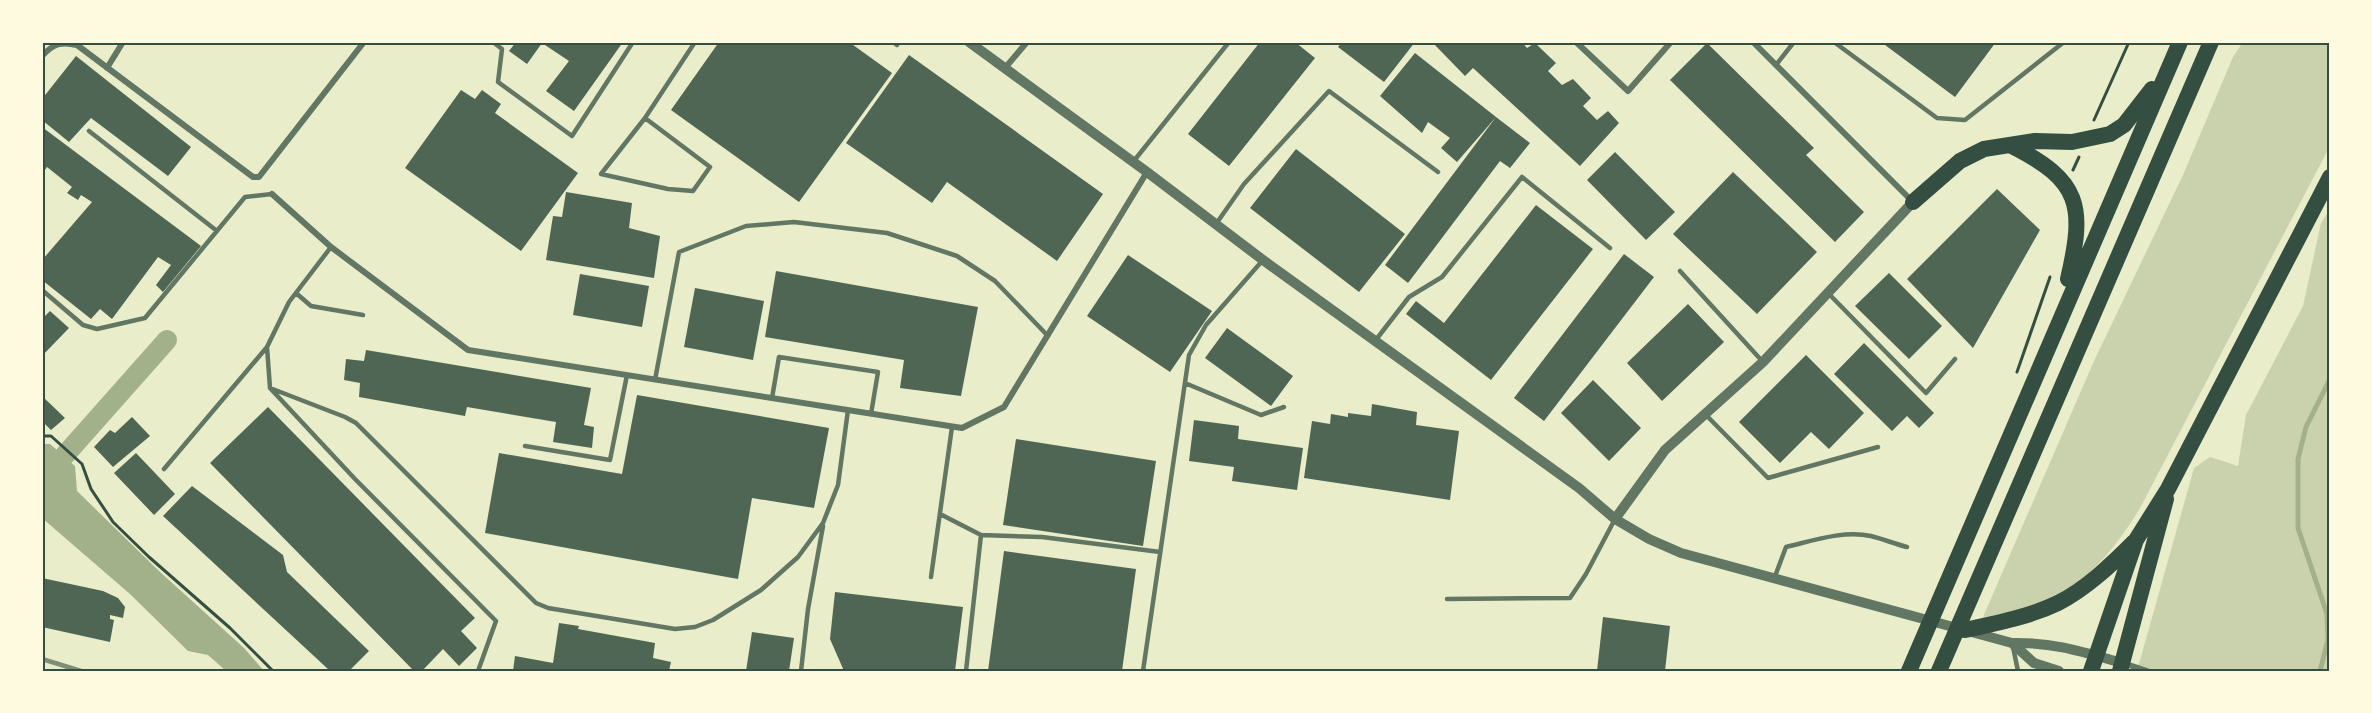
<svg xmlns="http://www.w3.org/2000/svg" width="2372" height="713" font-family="'Work Sans',sans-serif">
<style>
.green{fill:#cad2ad}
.water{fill:#a3b18a}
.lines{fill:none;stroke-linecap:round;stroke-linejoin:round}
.stream{stroke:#a3b18a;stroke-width:5}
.canal{stroke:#a3b18a;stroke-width:20}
.building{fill:#4f6655}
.path{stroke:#344e41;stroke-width:3}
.service{stroke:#617663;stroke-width:4.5}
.minor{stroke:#617663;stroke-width:6}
.tertiary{stroke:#617663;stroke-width:10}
.trunk{stroke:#344e41;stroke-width:16}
.rail{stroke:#7c8e77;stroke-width:4.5}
.neatline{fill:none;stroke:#344e41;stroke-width:2}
</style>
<rect width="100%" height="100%" fill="#e9edc9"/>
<path class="green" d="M2243 42H2330V146L2140 508C2100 574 2061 607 1983 617L2094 361 2183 175 2233 57Z
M2330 209V671H2137L2194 468 2210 457 2238 466 2246 415 2303 306 2321 223Z"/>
<path class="water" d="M42 444H50L75 466 77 491 159 571 244 648 264 671H226L208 655 188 651 130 594 42 518Z"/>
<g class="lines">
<path class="stream" d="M2320 671 2328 640 2327 614 2298 528V459L2306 427 2330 379"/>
<path class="canal" d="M42 481 167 340"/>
</g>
<path class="building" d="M516 42H623L574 111 546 91 569 61 542 43 527 64 509 51Z
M719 42H849L892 73 799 202 671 110Z
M1260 42H1295L1315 58 1229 166 1188 134Z
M1342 42H1415L1384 82 1338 47Z
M1432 42H1522L1527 48 1535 43 1556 63 1548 71 1562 85 1573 79 1591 98 1583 106 1597 120 1608 111 1619 123 1580 166 1473 68 1465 76Z
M1881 42H1996L1955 97Z
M1707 43 1814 148 1806 155 1864 212 1835 242 1670 80Z
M1415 53 1496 117 1457 162 1441 148 1450 138 1428 122 1422 133 1380 96Z
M909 55 1103 194 1057 261 947 182 932 203 846 143Z
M76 56 191 147 168 176 91 118 69 142 42 120V99Z
M461 90 475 99 482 90 501 104 495 113 578 173 521 251 405 168Z
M1496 117 1530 143 1510 168 1500 161 1408 283 1385 265Z
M42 127 201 246 163 292 156 285 171 265 158 257 112 319 100 309 91 319 42 280 43 259 92 202 81 195 78 200 67 193 72 187 47 167 42 174Z
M1296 149 1405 234 1359 292 1250 208Z
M1615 152 1675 212 1646 240 1587 180Z
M1733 172 1817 252 1757 314 1673 234Z
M1997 189 2040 230 1973 348 1907 279Z
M566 192 632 203 629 228 660 236 654 278 546 260 553 216 562 217Z
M1536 205 1593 249 1491 380 1406 314 1416 301 1444 323Z
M1624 254 1654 277 1544 421 1514 398Z
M1128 255 1212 311 1170 372 1087 316Z
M776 271 978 307 961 396 900 388 904 360 765 337Z
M1889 273 1942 326 1909 359 1855 306Z
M580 274 649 286 642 327 573 315Z
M695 288 764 301 753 360 684 347Z
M1688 304 1724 342 1662 401 1627 363Z
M50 311 69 328 42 356V319Z
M1227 328 1293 376 1271 406 1205 358Z
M1864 343 1934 413 1919 428 1907 416 1892 431 1834 374Z
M366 350 591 388 584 425 594 427 592 448 553 442 556 422 467 407 465 416 359 397 360 383 344 380 346 359 364 361Z
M1806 355 1864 413 1829 449 1811 432 1780 463 1739 422Z
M1593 380 1641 428 1609 461 1561 413Z
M637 395 829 428 814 508 752 498 738 579 485 533 499 453 622 474Z
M42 396 65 418 51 430 42 421Z
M1372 404 1417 412 1416 425 1459 431 1450 500 1304 478 1312 421 1330 424 1331 414 1348 417V413L1371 416Z
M268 407 475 618 461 631 477 648 459 666 443 649 422 671H414L210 463Z
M132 417 150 436 113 467 94 447 110 430 115 433Z
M1194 420 1239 426 1238 439 1303 448 1297 490 1232 481 1234 467 1189 461Z
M1016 439 1156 461 1143 546 1003 525Z
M136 453 175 494 154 515 114 473Z
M192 486 283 555 287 572 369 651 349 671 329 670 163 516Z
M1004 551 1136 569 1122 671H988Z
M42 578 103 591 118 598 125 607 123 618 110 615V619L114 620 110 642 42 627Z
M835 592 963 607 955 671H844L830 639Z
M1603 617 1670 626 1665 671H1597Z
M559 623 579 626 578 629 655 643 653 658 671 662 669 671H513L515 656 553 663Z
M752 632 794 638 789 671H746Z"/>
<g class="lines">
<path class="path" d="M2094 120 2129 42
M2073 170 2079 157
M2017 372 2050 277
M42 436H51L82 464 91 489 113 522 149 557 230 628 273 671"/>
<path class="service" d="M493 42 502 49 498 82 572 136 633 42
M893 42 897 45
M1834 42 1937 118 1965 120 2064 42
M1776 65 1794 42
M645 118 710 167 693 191 668 189 601 174 645 118 695 42
M89 131 217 231
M1133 162 1229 42
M1216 224 1244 184 1329 91 1438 172
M331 247 289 302 267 347 270 388 355 479 496 621 478 671
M1680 271 1763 362
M42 290 83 325 97 329 145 318 245 197 272 194
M296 293 311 306 363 315
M1828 293 1926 393 1955 359
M1375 341 1409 297 1442 277 1522 177 1610 248
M655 380 679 252 746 226 794 222 887 233 957 256 995 281 1048 336
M1185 383 1261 415 1284 407
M270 388 345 417 356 423 536 603 548 608 675 629 695 627 713 620 761 590 798 557 823 523 838 485 848 410
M772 398 779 357 878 372 871 414
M1706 415 1768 478 1878 447
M525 446 610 460 627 375
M164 469 267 347
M940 514 981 535 966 671
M981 535 1042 537 1160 552
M931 577 952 427
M1774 579 1786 547C1812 541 1843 530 1871 536 1883 539 1895 544 1907 547
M1447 599 1570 598 1586 574 1615 519
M2013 647 2018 671
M801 671 808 609 823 526
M1143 671 1189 355 1206 325 1263 260"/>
<path class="minor" d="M1576 42 1628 91 1671 42
M1753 42 1912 201
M42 56C53 44 61 41 77 45L253 177H259L364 42
M107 68 123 42
M1005 68 1027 42
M272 194 331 247 468 350 962 428 1004 407 1147 172
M2123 663 2147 671"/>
<path class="tertiary" d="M969 42 1147 172 1263 260 1579 488 1615 519 1649 539 1681 553 2012 643C2053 642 2083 652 2122 663
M1615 519 1665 450 1763 362 1913 202
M2012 643 2034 663 2059 671"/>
<path class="trunk" d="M2012 146C2081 181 2085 206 2068 279
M1913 202 1960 161 1984 149 2035 141 2072 142 2110 134 2124 125 2152 89
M1965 630C1997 623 2029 617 2058 603 2086 589 2112 564 2134 542
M1909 671 2180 42
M1939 671 2211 42
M2091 671 2136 540 2168 489 2330 177
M2120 671 2166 499"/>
<path class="rail" d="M42 659 81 671"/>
</g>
<rect width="2372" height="713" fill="none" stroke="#fefae0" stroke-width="87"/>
<rect x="44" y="44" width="2284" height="626" class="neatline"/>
</svg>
